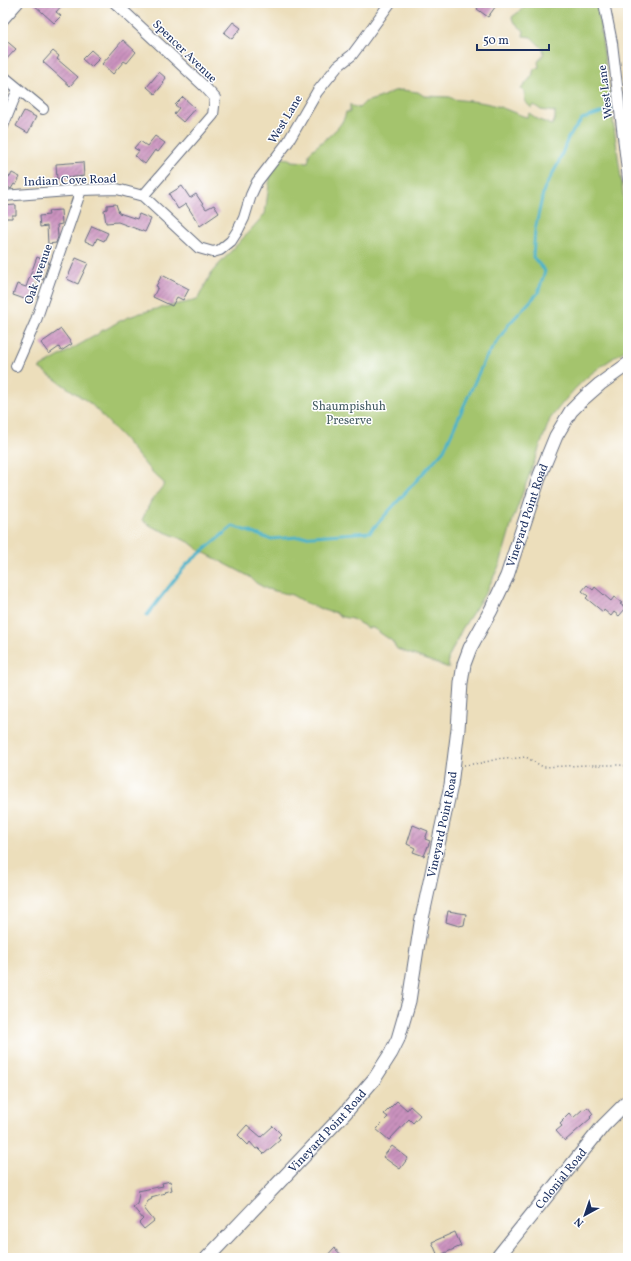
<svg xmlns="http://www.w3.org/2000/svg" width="631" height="1261" font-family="Vollkorn,serif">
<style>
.green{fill:#a4c46d;stroke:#607a66}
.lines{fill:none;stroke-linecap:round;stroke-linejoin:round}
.stream{stroke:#4cb3cb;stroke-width:3}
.building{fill:url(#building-hatch)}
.minor-casing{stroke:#646c7f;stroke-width:12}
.tertiary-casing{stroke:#646c7f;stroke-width:15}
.path{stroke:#646c7f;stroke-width:1.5;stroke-dasharray:1 3;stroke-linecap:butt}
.minor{stroke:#fff;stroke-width:10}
.tertiary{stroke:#fff;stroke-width:13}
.labels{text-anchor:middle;stroke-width:3;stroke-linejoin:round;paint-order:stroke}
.street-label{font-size:12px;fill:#1b2f5e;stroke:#fff}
.park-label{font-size:12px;fill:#445c62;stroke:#fff}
</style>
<defs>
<pattern id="building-hatch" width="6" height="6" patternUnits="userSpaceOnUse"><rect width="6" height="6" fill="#ca92be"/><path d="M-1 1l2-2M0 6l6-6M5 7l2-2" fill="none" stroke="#a3789e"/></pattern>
</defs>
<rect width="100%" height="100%" fill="#fff"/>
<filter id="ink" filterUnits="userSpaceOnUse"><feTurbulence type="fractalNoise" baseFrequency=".025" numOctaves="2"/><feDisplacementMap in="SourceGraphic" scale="8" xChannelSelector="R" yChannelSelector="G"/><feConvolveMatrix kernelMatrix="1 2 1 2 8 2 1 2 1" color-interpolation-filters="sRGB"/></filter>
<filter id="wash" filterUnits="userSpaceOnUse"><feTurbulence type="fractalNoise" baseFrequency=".012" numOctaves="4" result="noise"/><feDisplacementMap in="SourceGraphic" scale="16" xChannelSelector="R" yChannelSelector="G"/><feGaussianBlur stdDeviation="0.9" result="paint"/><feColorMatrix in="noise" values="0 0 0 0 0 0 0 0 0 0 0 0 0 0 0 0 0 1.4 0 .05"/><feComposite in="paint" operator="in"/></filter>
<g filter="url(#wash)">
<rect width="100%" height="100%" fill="#ecdebb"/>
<path class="green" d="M527 3H597L626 215 625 280 628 305V348C616 356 604 364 592 373 576 386 563 402 550 419L513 519 500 564 486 592 462 629 452 650 448 659 449 668 397 649 392 641 373 628H368L352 619 342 617 334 612H329L304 602 292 595 267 589 256 583 250 577 239 571 199 550 189 542 153 527 142 520 151 501 163 486 164 483 149 469 124 439 91 404 39 368 98 334C101 330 104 330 108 328 132 311 168 307 197 300L212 272 265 214 271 170 280 158 290 159 291 161 308 162 309 159V153C321 141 343 129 346 112H350V104L352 106 359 108 365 102 379 98 394 91 402 90 418 92 424 96 450 97 453 99C466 101 480 101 493 105 500 106 523 117 527 117L529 113 539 120 552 125 555 118V112L541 110 534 105 532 108C525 103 524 100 525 92L521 89 532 76 534 69 539 67 538 62 544 53 542 48 531 37 523 36 524 31 513 21 512 17 520 11Z"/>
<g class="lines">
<path class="stream" d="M147 615 186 565 233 526 270 539 370 532 444 450 485 359 509 324 538 293 545 271 533 257 535 230 544 189 558 164 568 138 582 119 615 108"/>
</g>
<g id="blocks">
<path class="building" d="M32 3H64L56 12 61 16 54 23Z
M481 3H498L488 17 477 9Z
M233 22 241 28 232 39 224 33Z
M3 38 16 49 3 63Z
M123 40 136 52 127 63 124 61 113 74 102 64Z
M91 50 100 58 91 67 82 59Z
M53 51 59 56 57 59 78 77 70 86 43 62Z
M159 72 166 78 163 82 164 83 155 94 147 87Z
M183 97 195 108 183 122 174 114 179 108 175 105Z
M24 111 36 117 28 133 16 126Z
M155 136 165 143 158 152 155 150 145 164 135 156 139 151 134 148 140 141 147 146Z
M83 162 84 176 57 179 56 164Z
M3 173 10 177 12 173 20 177 16 185 14 184 11 189 3 184Z
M182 186 190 198 196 194 206 209 214 205 219 213 200 226 186 204 178 209 169 194Z
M116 204 119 213 137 219 139 214 151 219 145 232 118 222 106 223 104 210 107 209V205Z
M16 205V215H12V218H3V206Z
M61 210 62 224 57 225 58 237 56 243 48 244 47 226 40 227 39 216 49 215 48 211Z
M92 226 108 233 104 241 97 238 94 245 85 241Z
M37 257 49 262 43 280 38 278 30 301 13 295 17 284 26 287Z
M76 258 88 263 78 284 67 279Z
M162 275 189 289 183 300 177 297 172 306 153 297 158 287 156 286Z
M61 329 72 344 61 351 59 347 49 354 41 343Z
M587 585 593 590 595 587 611 601 614 597 622 603 620 604 626 608 619 616 614 612 611 616 604 610 603 612 586 598 588 596 582 591Z
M413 825 428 831 425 839 430 841 424 856 413 852 415 848 407 844Z
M448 911 466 914 464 925 459 926 446 922Z
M397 1101 407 1110 410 1106 420 1115 413 1123 409 1119 389 1140 376 1129 388 1117 384 1114Z
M588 1107 593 1114 590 1117 591 1118 565 1141 556 1131 562 1126 560 1124 563 1121 562 1120 569 1113 573 1118 583 1109 584 1110Z
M247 1125 261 1137 273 1126 281 1134 278 1137 280 1140 264 1154 258 1148 256 1149 250 1142 248 1145 238 1135Z
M392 1146 408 1158 400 1169 383 1157Z
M170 1181 172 1190 164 1192 165 1193 151 1197 152 1199 148 1201 144 1208 154 1221 144 1229 139 1223 143 1219 133 1207 137 1204 139 1194 138 1191 163 1186 162 1183Z
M455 1232 461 1246 438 1256 432 1242Z
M334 1248 345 1258H325Z"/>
</g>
</g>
<g filter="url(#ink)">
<use href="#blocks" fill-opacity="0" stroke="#646c7f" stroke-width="1"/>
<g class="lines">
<defs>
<path id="minor" d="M115 3 204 86 215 98 213 115 143 196
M604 3 612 43 628 179
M3 20 18 3
M3 76 43 109
M3 126 18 89
M3 196 81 190 117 189 143 196 199 248 213 252 220 250 231 241 238 230 244 218 251 195 257 182 288 142 317 92 338 66 352 55 361 43 390 3
M16 366 35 323 81 190"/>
<g id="tertiary">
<path id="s1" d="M207 1258 345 1113 375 1078 391 1053 398 1039 409 1001 421 923 451 785 458 729 461 683 464 664 470 648 491 610 507 576 540 475 556 436 571 411 584 398 600 384 628 364"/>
<path id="s2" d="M497 1258 603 1126 628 1101"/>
</g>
</defs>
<use href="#minor" class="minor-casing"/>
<use href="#tertiary" class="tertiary-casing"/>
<path class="path" d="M464 765 481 763 502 758 510 759 526 757 543 767 588 765H620L628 766"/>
<use href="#minor" class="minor"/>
<use href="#tertiary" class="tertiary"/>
</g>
</g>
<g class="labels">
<g class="street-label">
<text transform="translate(185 51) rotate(44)" y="4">Spencer Avenue</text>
<text transform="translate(605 92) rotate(-97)" y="4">West Lane</text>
<text transform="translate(285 119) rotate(-59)" y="4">West Lane</text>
<text transform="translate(70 180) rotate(-2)" y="4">Indian Cove Road</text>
<text transform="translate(38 274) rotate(-71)" y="4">Oak Avenue</text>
<text dy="4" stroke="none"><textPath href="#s1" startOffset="835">Vineyard Point Road</textPath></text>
<text dy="4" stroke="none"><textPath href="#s1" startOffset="511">Vineyard Point Road</textPath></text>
<text dy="4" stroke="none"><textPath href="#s1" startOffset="175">Vineyard Point Road</textPath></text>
<text dy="4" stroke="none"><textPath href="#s2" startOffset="102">Colonial Road</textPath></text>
</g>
<g class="park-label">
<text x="349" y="410">Shaumpishuh<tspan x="349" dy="14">Preserve</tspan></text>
</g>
</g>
<rect width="631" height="1261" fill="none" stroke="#fff" stroke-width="16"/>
<g transform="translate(585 1215) rotate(220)" stroke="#ffffff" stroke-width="3" paint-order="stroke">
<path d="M0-3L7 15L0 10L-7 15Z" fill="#1b2f5e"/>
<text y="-6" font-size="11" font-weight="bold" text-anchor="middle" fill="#1b2f5e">N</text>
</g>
<path d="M477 44v6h72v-6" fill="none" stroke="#1b2f5e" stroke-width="2"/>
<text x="483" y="44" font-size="12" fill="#1b2f5e" stroke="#ffffff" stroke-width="3" paint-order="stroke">50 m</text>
</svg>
